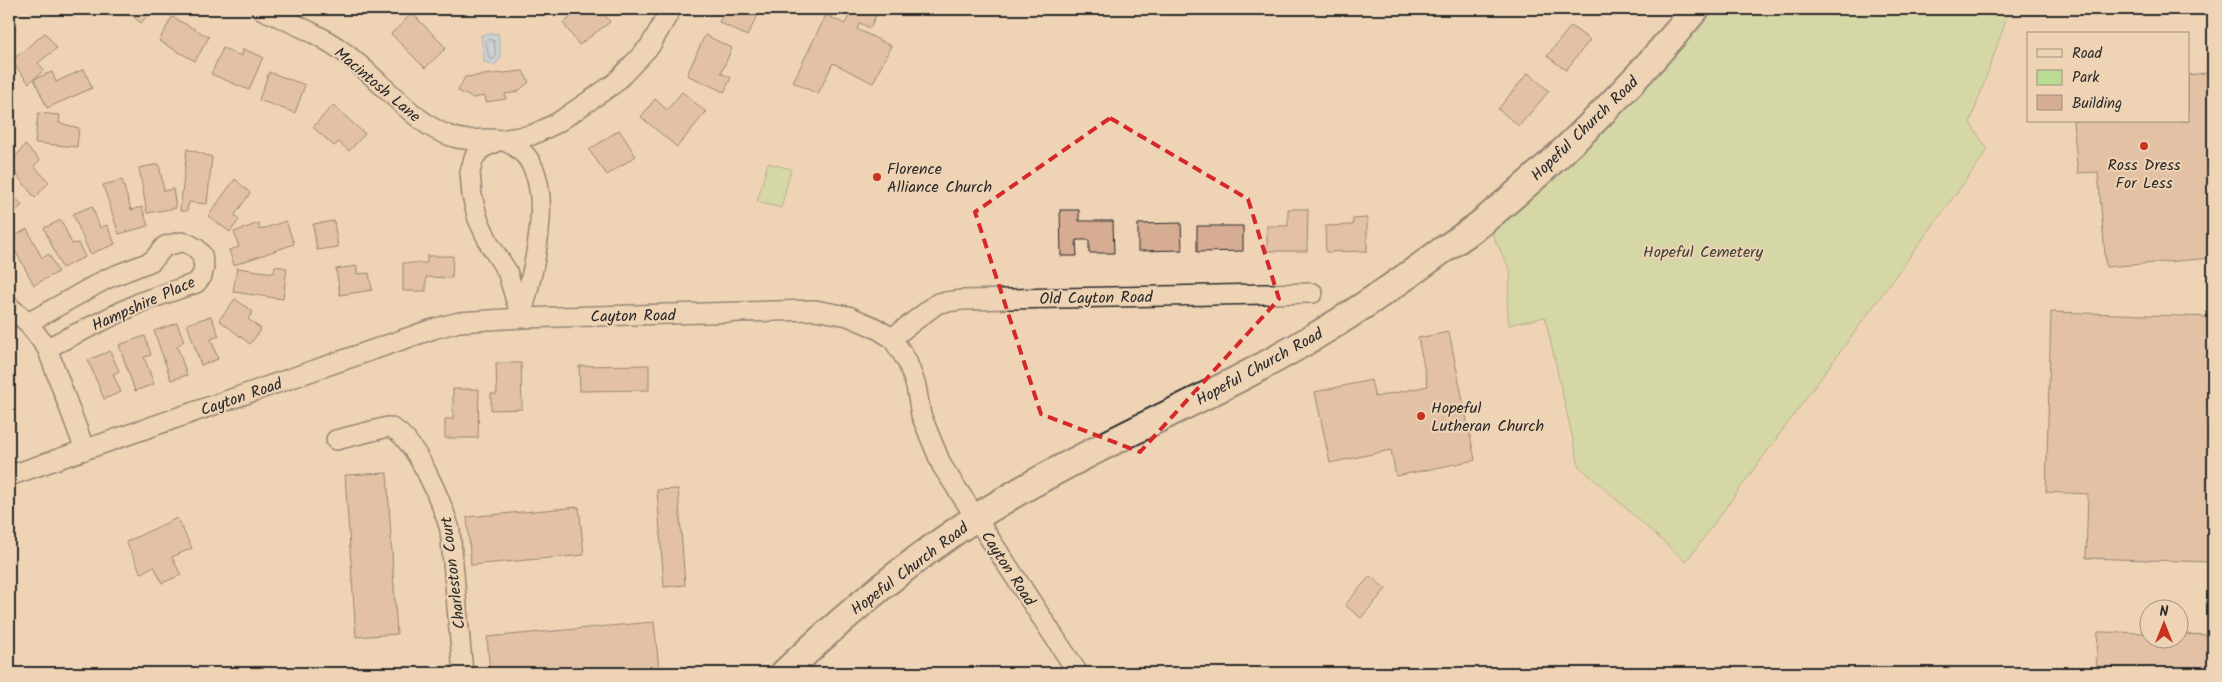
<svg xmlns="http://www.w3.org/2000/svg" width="2222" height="682" font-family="Kalam,sans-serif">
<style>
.green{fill:#b9db94;stroke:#728360}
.water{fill:#9dcaf7;stroke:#6f8aa5}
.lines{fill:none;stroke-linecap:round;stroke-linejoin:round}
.shore{stroke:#596b7d;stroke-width:1}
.building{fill:#d6ac93;stroke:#2b2b2b}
.street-casing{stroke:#2b2b2b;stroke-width:22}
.secondary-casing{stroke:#2b2b2b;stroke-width:30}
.street{stroke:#eed3b5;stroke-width:19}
.secondary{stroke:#eed3b5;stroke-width:26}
.marked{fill:none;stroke:#d62828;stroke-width:4;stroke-dasharray:10 6;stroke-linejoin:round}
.poi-dot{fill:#c8321e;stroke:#eed3b5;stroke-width:2}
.labels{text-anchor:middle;stroke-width:4;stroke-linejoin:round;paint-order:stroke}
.street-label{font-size:16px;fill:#2b2b2b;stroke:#eed3b5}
.poi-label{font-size:16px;fill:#2b2b2b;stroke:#eed3b5;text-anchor:start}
.park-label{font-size:16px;fill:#40453b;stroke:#eed3b5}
</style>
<rect width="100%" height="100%" fill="#eed3b5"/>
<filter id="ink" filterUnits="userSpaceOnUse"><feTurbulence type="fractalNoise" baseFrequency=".02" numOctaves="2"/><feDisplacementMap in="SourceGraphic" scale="10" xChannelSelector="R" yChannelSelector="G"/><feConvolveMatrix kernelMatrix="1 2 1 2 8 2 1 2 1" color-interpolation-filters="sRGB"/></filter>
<g filter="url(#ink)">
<path class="green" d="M1696 9H2010L1970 123 1988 150 1686 562 1579 466 1545 317 1509 325 1507 304 1511 272 1485 220Z
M768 163 791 169 781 208 757 202Z"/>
<path class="water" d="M498 33 501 58 495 65 484 62 481 35Z"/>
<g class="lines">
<path class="shore" d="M489 39 494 41 496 56 492 60 489 58 486 42Z"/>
</g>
<path class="building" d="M124 9H153L141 23Z
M364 9H379L375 16Z
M583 9H600L610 22 579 45 563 23Z
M726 9H761L747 36 719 22Z
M833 9H879L870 28 860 23 857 29 891 46 873 83 833 63 818 94 793 82 826 15 845 24 849 16Z
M412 13 446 48 425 68 391 34Z
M172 17 209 37 195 61 159 41Z
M1571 26 1590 40 1566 70 1547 56Z
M45 33 57 48 38 63 44 70 29 83 11 61Z
M705 35 732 48 721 73 731 78 724 92 687 75Z
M223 48 242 56 243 49 263 57 249 90 211 74Z
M84 69 92 88 47 108 34 79 52 72 56 82Z
M523 71 529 82 517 92 505 94 506 99 486 102 485 96 473 98 458 91 465 77Z
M269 72 305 85 295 113 259 100Z
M2213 72V258L2106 267 2098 172 2078 173 2073 121H2188V75Z
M1528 73 1549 91 1519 126 1498 109Z
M682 92 706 112 677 147 641 117 655 99 667 110Z
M333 105 365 134 349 151 339 142 334 146 313 127Z
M38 113 60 115 59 123 79 128 77 147 35 143Z
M619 130 636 156 607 175 589 150Z
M25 145 40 160 34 166 49 182 35 198 9 165Z
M187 149 212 157 207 204 189 202 187 211H180Z
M159 164 164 191 173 189 176 208 147 213 139 168Z
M235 179 250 193 235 215 239 220 230 232 208 216Z
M122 180 131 210 142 207 148 226 119 234 103 185Z
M9 191 22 205 9 217Z
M92 206 100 228 107 225 115 244 90 254 73 214Z
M1288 209H1308L1307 251H1267V226H1288Z
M1060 210H1079V221H1113L1114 253H1089V240H1076L1077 256H1061Z
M1367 218V251L1326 252 1325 226 1353 225V219Z
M61 220 72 244 78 243 85 257 62 268 44 228Z
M286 221 294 244 234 265 229 250 239 247 234 232 259 223V230Z
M334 221 338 247 317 250 313 224Z
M1181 223 1182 250 1138 251V224Z
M1197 226H1243V251L1197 252Z
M27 229 42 258 49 254 58 272 34 285 9 239Z
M427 256H453L452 278 426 277V291H403V263H427Z
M275 266 287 268 283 299 233 292 237 268 274 273Z
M357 266V274L369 273 372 290 340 295 336 269Z
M235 299 253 312 248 319 261 329 250 344 219 320Z
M2051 312 2213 317V562L2086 558 2088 494 2046 492Z
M211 316 219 336 211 339 218 359 201 365 187 324Z
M177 323 184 341 177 346 187 375 171 380 154 331Z
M1449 332 1475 460 1396 476 1391 450 1330 463 1315 392 1371 380 1375 397 1428 386 1418 338Z
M145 336 151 355 144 357 154 384 135 391 119 345Z
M110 351 119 371 113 374 121 392 104 399 88 360Z
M496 363H521L522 409 491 410V394H497Z
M649 365V390L580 391 579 366Z
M453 389H479L478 438H445V419H453Z
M387 473 397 634 356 637 345 475Z
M678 489 685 585 664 587 657 490Z
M579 507 584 555 471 565 467 517Z
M177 518 192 548 172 557 181 575 162 583 154 566 141 573 126 542Z
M1370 576 1386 589 1361 618 1345 605Z
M654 622 659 668 600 673H490L487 637Z
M2098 632 2150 633V640H2180V634L2213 635V673H2096Z"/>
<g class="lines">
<defs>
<path id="street" d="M261 9C290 22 320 34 345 53 373 74 396 102 424 122 434 130 450 137 462 139 475 141 488 137 500 140 568 157 532 273 521 318
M9 306 28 323 47 348 85 450
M520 314 507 271 490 245 478 219 472 196 470 172 474 158 481 149 500 140 532 135 557 123 615 83 650 46 671 9
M28 323 106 279 152 261 165 246 181 242 187 243 196 248 202 255 204 267 202 276 196 283 141 302 47 348
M892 338 938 303 962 300 1313 293
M336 440 388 427C413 431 444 507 450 530L463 673
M9 476 433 329 459 322 521 318 815 310 848 316 874 327 892 338 907 361 916 386 921 415 942 466 1078 673"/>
<path id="secondary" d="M784 673C856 605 931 542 1018 492 1114 436 1217 395 1312 338 1356 312 1398 283 1440 252 1456 241 1472 231 1486 219 1563 156 1633 85 1696 9"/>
</defs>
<use href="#street" class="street-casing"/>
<use href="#secondary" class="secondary-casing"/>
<use href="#street" class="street"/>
<use href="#secondary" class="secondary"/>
</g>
</g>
<path d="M0 0H2222V682H0ZM1110 118 1248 199 1279 299 1140 452 1041 414 975 212Z" fill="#eed3b5" fill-opacity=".55" fill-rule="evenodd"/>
<path class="marked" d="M1110 118 1248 199 1279 299 1140 452 1041 414 975 212Z"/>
<g class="poi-dot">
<circle cx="2144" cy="146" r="5"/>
<circle cx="877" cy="177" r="5"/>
<circle cx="1421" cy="416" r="5"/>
</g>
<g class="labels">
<g class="street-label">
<text transform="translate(378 84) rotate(40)" y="6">Macintosh Lane</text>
<text transform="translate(1584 128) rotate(-44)" y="6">Hopeful Church Road</text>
<text transform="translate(1096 297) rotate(-1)" y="6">Old Cayton Road</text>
<text transform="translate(143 303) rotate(-24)" y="6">Hampshire Place</text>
<text transform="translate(633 315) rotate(-1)" y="6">Cayton Road</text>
<text transform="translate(1259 366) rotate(-29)" y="6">Hopeful Church Road</text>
<text transform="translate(241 396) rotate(-19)" y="6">Cayton Road</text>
<text transform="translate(909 568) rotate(-37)" y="6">Hopeful Church Road</text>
<text transform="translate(1009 568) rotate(57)" y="6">Cayton Road</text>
<text transform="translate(452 573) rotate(-97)" y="6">Charleston Court</text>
</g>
<g class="poi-label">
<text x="2144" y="170" text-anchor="middle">Ross Dress<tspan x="2144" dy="18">For Less</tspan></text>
<text x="887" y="174">Florence<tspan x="887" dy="18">Alliance Church</tspan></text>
<text x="1431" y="413">Hopeful<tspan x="1431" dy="18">Lutheran Church</tspan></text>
</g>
<g class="park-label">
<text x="1703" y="257">Hopeful Cemetery</text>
</g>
</g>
<rect width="2222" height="682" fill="none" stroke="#eed3b5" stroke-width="30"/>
<rect x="15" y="15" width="2192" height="652" fill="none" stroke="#2b2b2b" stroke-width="2" filter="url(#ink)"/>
<rect x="2027" y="32" width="162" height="90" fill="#eed3b5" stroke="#a0907e"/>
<rect x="2037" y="49" width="25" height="8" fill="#eed3b5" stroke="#a0907e"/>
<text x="2072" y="58" font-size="15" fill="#2b2b2b">Road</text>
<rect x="2037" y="70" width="25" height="15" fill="#b9db94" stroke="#a0907e"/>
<text x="2072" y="82" font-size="15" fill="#2b2b2b">Park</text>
<rect x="2037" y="95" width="25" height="15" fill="#d6ac93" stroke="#a0907e"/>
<text x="2072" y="108" font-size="15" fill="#2b2b2b">Building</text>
<g transform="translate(2164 624)"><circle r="24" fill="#eed3b5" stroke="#a0907e"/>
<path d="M0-4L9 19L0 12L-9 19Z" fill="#c8321e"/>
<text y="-8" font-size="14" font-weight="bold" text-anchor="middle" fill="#2b2b2b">N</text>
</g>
</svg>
